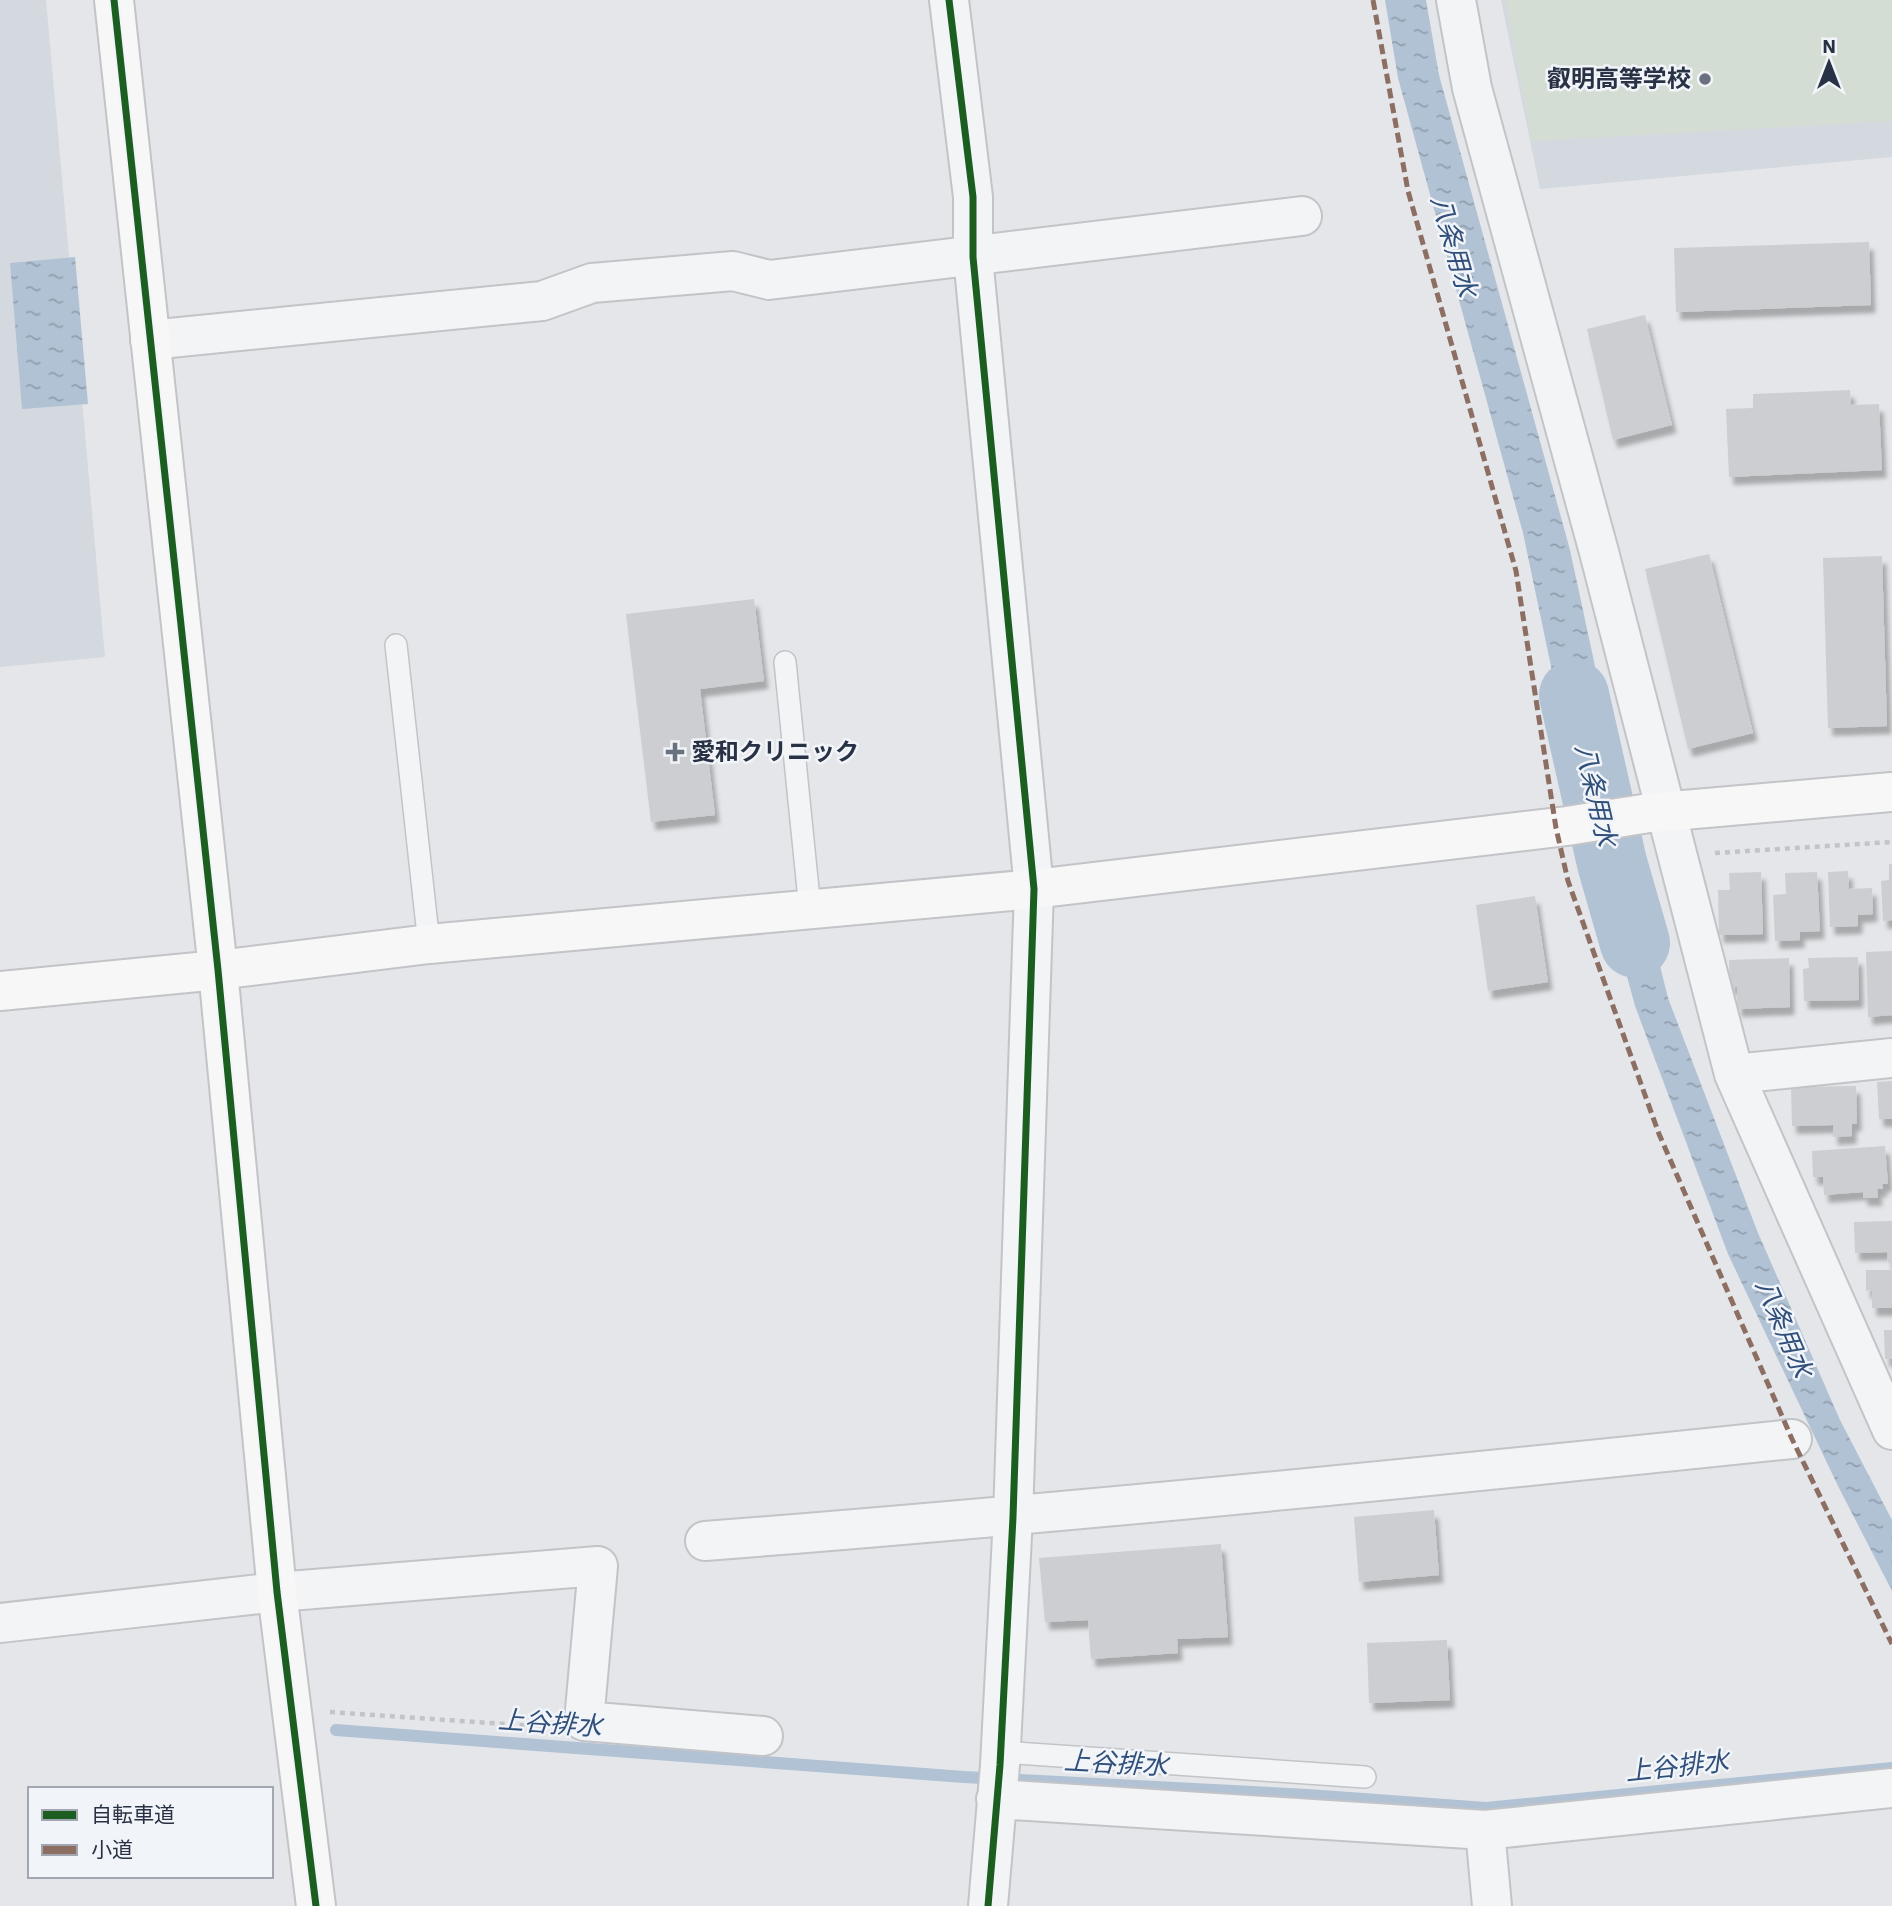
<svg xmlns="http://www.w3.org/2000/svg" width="1892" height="1906" font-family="'IBM Plex Sans','Noto Sans JP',sans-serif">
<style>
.built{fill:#d4d9df}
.green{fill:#d4ddd4}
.water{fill:url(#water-ripples)}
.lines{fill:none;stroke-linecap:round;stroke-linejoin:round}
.stream{stroke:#b1c2d5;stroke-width:12}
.river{stroke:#b1c2d5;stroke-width:70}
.building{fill:#ccced1;filter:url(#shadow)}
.lane-casing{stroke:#c2c4c7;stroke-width:24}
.street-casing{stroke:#c2c4c7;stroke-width:42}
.secondary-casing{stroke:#c2c4c7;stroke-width:42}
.path{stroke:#c3c4c9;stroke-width:4.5;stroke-dasharray:5 5;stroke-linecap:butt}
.lane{stroke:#f3f4f6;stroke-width:21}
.street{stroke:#f3f4f6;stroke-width:38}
.secondary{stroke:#f7f7f7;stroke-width:38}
.quiet{stroke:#8d6e63;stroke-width:5;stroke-dasharray:10 5;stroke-linecap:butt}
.cycleway-casing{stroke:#f1f4f8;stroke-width:11}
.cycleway{stroke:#1b5e20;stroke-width:7}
.poi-dot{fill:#6a717e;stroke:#f1f4f8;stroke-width:2.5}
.labels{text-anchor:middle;stroke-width:5;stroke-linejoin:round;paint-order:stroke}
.poi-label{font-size:24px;font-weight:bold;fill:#293244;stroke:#f1f4f8;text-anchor:end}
.water-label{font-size:26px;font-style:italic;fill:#304f7a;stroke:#f1f4f8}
</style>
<defs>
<pattern id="water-ripples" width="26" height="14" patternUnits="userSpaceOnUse" patternTransform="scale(1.75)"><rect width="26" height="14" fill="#b1c2d5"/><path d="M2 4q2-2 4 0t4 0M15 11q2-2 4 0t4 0" fill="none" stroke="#909eae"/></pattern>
<filter id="shadow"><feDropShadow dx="4.5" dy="8" stdDeviation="2" flood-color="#0004"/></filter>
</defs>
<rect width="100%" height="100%" fill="#e4e6e9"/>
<path class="built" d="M0 0H46L105 657 0 667Z
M1501 0H1892V157L1540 189Z"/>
<path class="green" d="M1506 0H1892V121L1532 141Z"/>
<path class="water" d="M1385 0H1426L1439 75 1570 550 1620 782 1578 795 1523 533 1398 78Z
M75 257 88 404 22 409 10 263Z
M1631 849 1668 998 1758 1233 1840 1420 1892 1520V1591L1838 1486 1728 1254 1635 1006 1593 850Z"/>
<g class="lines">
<path class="stream" d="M336 1730 964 1777 1308 1795 1486 1808 1892 1768"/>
<path class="river" d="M1574 695 1612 863 1635 943"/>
</g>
<path class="building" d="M1869 242 1871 305 1676 312 1674 248Z
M1645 315 1672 425 1613 440 1587 329Z
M1850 390 1851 405 1879 404 1882 470 1729 477 1726 409 1753 408V394Z
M1709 554 1753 733 1688 749 1645 569Z
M1882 556 1887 726 1828 728 1823 558Z
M754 599 764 681 700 689 715 815 651 822 626 614Z
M1889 864H1892V920L1883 921 1881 881 1889 880Z
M1848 871 1849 889 1872 888 1873 914 1858 915V926L1830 927 1828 872Z
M1761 872 1763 934 1719 935 1718 890H1730L1729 873Z
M1817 872 1820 931 1800 932V940L1775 941 1773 895 1786 894 1785 873Z
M1535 896 1548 982 1488 991 1476 905Z
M1892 951V1015L1868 1017 1866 952Z
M1858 957 1859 1000 1804 1001 1803 969 1809 968 1808 958Z
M1789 958 1790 1007 1737 1009V987H1730L1729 960Z
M1892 1081V1119H1879L1877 1082Z
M1856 1086 1857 1123 1852 1124V1136L1833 1137V1125L1792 1126 1791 1087Z
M1885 1146 1888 1184H1882L1883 1189H1877L1878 1198H1863V1192L1824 1195 1823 1177H1813L1812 1151Z
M1892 1221V1262L1888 1263 1887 1252 1855 1253 1854 1222Z
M1866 1270H1892V1308H1872V1290L1866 1291Z
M1884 1330H1892V1359H1885Z
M1434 1510 1439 1575 1359 1582 1354 1517Z
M1221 1544 1228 1637 1177 1639 1178 1653 1091 1659 1088 1620 1045 1622 1039 1558Z
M1447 1640 1450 1700 1369 1703 1367 1643Z"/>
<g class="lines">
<defs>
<path id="lane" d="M396 645 429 944
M785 662 810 909
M1001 1752 1365 1777"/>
<path id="street" d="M949 0 973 197V257L1034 889 1013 1517 1000 1765 988 1906
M1456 0 1472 88 1599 552 1734 1074 1892 1430
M150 340 542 301 592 283 733 271 769 280 1302 216
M1734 1074 1892 1058
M705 1541C1068 1513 1429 1477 1792 1439
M0 1623 277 1592 598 1566 584 1721 763 1736
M996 1799 1485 1830 1892 1788
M1485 1830 1492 1906"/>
<path id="secondary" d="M114 0 218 970 277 1592 316 1906
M0 991 218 970 429 944 1034 889 1567 826 1649 813 1892 792"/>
</defs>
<use href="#lane" class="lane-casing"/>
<use href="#street" class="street-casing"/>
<use href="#secondary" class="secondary-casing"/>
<path class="path" d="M1715 853 1892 842
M330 1712 548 1727"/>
<use href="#lane" class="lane"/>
<use href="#street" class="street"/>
<use href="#secondary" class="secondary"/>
<path class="quiet" d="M1373 0 1408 191 1516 571 1556 828 1568 881 1659 1134 1792 1439 1892 1644"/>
<defs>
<path id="cycleway" d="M114 0 218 970 277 1592 316 1906
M949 0 973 197V257L1034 889 1013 1517 1000 1765 988 1906"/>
</defs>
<use href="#cycleway" class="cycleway-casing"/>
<use href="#cycleway" class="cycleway"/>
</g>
<g class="poi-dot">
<circle cx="1705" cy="79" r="7"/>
<path d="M671.5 741.5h7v7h7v7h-7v7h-7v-7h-7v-7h7z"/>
</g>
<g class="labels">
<g class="poi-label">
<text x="1691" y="87">叡明高等学校</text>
<text x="691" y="760" text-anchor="start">愛和クリニック</text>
</g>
<g class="water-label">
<text transform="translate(1454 246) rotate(74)" y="9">八条用水</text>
<text transform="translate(1596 795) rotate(77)" y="9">八条用水</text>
<text transform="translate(1784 1328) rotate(67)" y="9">八条用水</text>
<text transform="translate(550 1723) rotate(4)" y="9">上谷排水</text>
<text transform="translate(1116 1763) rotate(3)" y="9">上谷排水</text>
<text transform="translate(1677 1766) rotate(-6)" y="9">上谷排水</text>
</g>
</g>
<rect x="28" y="1787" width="245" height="91" fill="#f1f4f8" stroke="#a1a6b0" stroke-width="2"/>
<rect x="42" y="1810" width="35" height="10" fill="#1b5e20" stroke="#a1a6b0" stroke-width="2"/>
<text x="91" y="1822" font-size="21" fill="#293244">自転車道</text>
<rect x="42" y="1845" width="35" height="10" fill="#8d6e63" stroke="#a1a6b0" stroke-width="2"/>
<text x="91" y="1857" font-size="21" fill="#293244">小道</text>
<g transform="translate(1829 63)" stroke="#f1f4f8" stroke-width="5" paint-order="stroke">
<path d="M0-5L12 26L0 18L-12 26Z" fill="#293244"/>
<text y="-10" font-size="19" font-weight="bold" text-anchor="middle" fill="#293244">N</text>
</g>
</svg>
